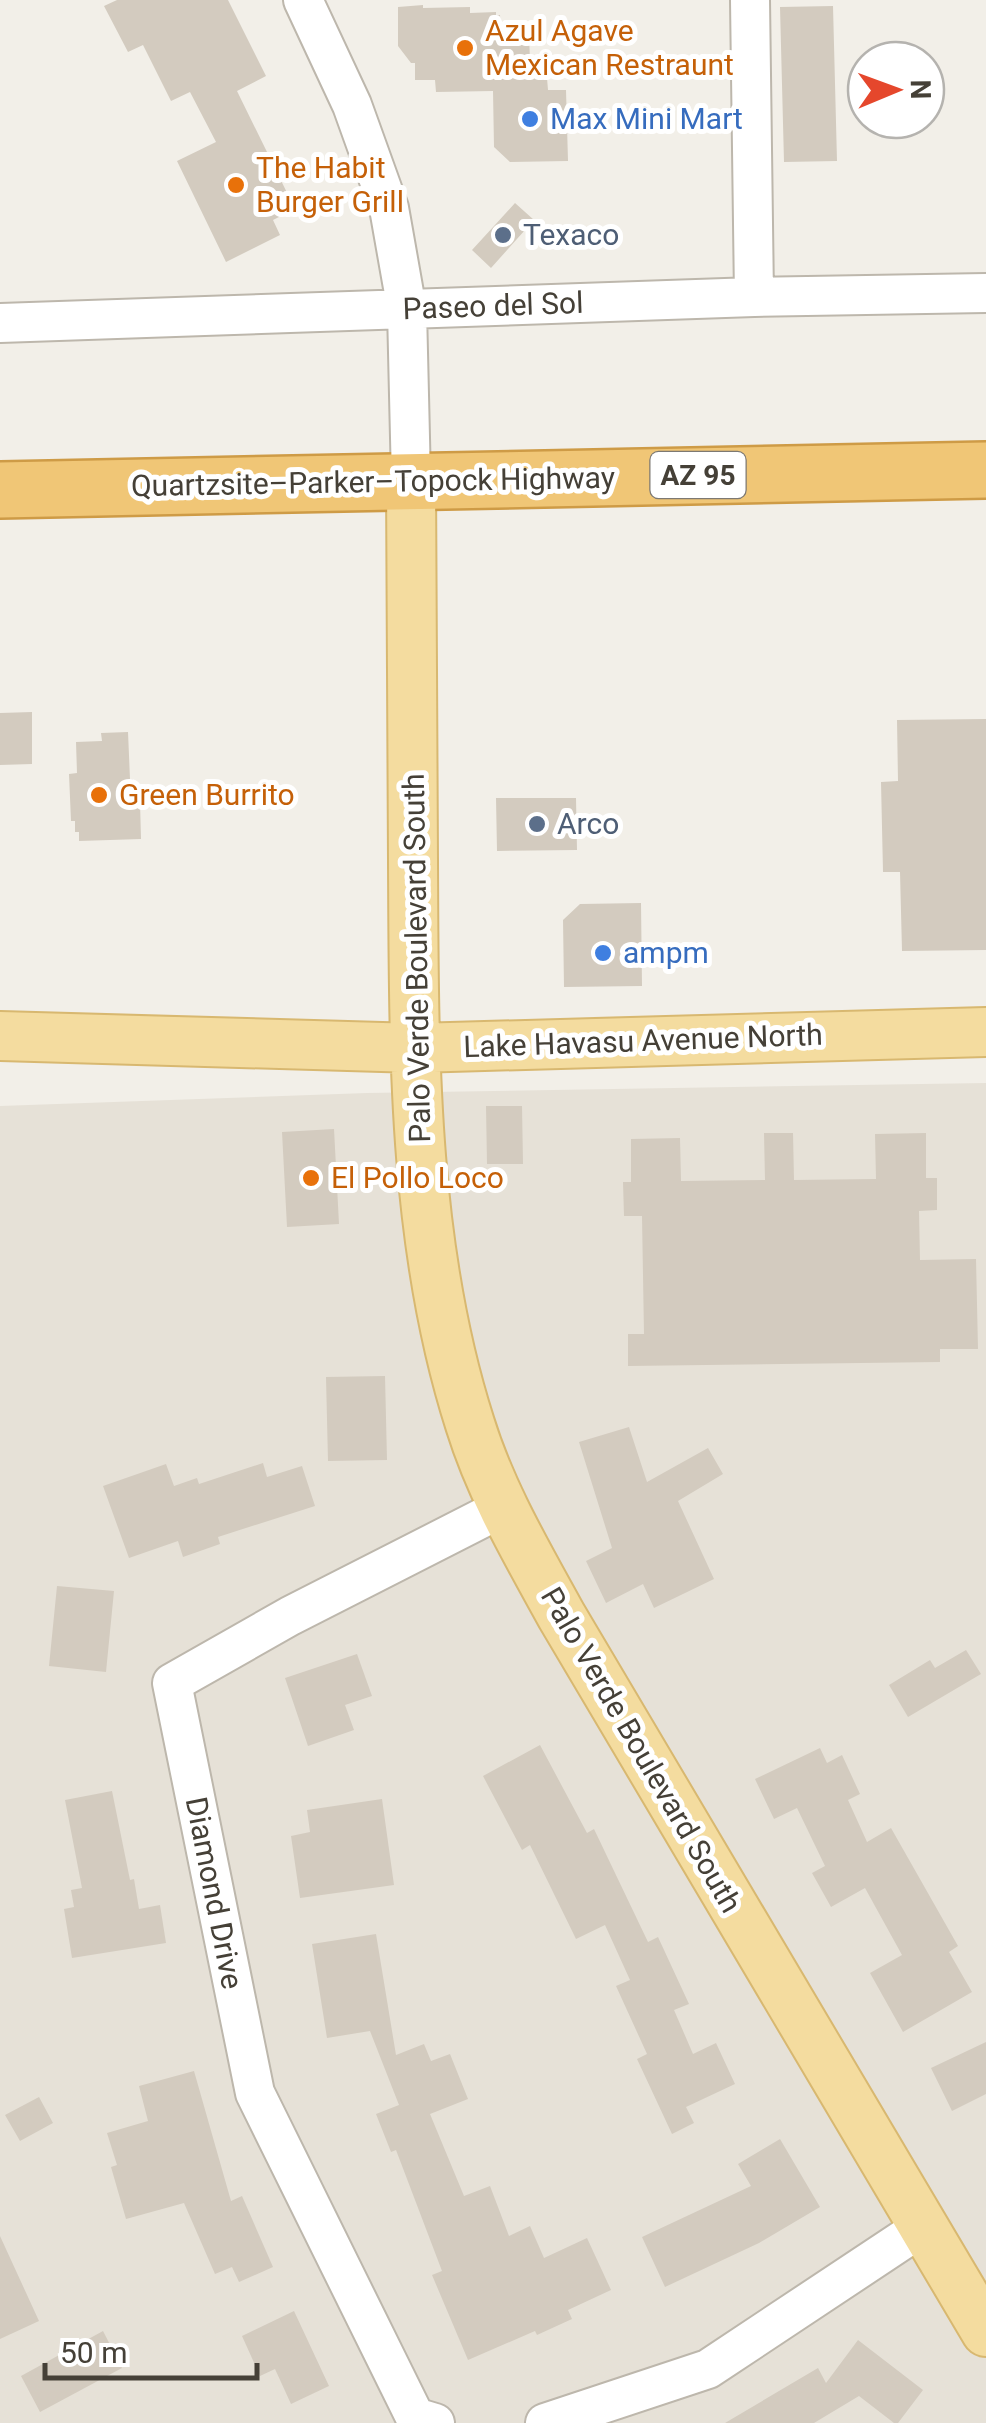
<svg xmlns="http://www.w3.org/2000/svg" width="986" height="2423" font-family="Roboto,sans-serif">
<style>
.residential{fill:#e6e1d7}
.building{fill:#d3cbbf}
.lines{fill:none;stroke-linecap:round;stroke-linejoin:round}
.minor-casing{stroke:#bdb7ac;stroke-width:42}
.major-casing{stroke:#d8b870;stroke-width:52}
.highway-casing{stroke:#ce9b46;stroke-width:60}
.minor{stroke:#fff;stroke-width:38}
.major{stroke:#f4dc9f;stroke-width:48}
.highway{stroke:#f0c676;stroke-width:55}
.food-dot{fill:#e8710a;stroke:#fff;stroke-width:4}
.shop-dot{fill:#3f7fe0;stroke:#fff;stroke-width:4}
.service-dot{fill:#5c6f8a;stroke:#fff;stroke-width:4}
.labels{text-anchor:middle;stroke-width:10;stroke-linejoin:round;paint-order:stroke}
.shield{fill:#fff;stroke:#7d7973;stroke-width:2.5}
.shield-label{font-size:28px;font-weight:bold;fill:#454037}
.food-label{font-size:30px;fill:#c56008;stroke:#fff;text-anchor:start}
.shop-label{font-size:30px;fill:#366cbe;stroke:#fff;text-anchor:start}
.service-label{font-size:30px;fill:#4e5e75;stroke:#fff;text-anchor:start}
.street-label{font-size:30px;fill:#454037;stroke:#fff}
</style>
<rect width="100%" height="100%" fill="#f2efe8"/>
<path class="residential" d="M986 1083V2423H0V1106L367 1093Z"/>
<path class="building" d="M117 0H228L266 76 237 91 295 209 273 220 280 235 226 262 177 161 216 142 190 92 171 101 143 45 128 52 104 6Z
M423 5V8L470 7V13L496 12V15H500L501 32H529L530 62H543L544 78H547L548 90H566L568 161 510 162 494 147 493 91 436 92 435 80H415V63H411L398 46V7Z
M833 6 837 161 784 162 780 7Z
M515 203 534 220 491 268 472 250Z
M32 712V764L0 765V713Z
M986 719V950L902 951 900 872H883L881 782 898 781 897 720Z
M128 732 130 779H133L134 802H140L141 839 79 841V832H75V821H71L69 774 77 773 76 742 102 741 101 733Z
M496 798H576L577 850 497 851Z
M641 903 642 986 564 987 563 920 580 904Z
M486 1106H522L523 1164H487Z
M334 1129 339 1224 287 1227 282 1132Z
M764 1133H793L794 1180 876 1179 875 1134 926 1133V1178H937V1210L919 1211 920 1260 976 1259 978 1349H940V1362L628 1366V1334H644L642 1216H624L623 1182H631V1139L680 1138 681 1181 765 1180Z
M385 1376 387 1460 328 1461 326 1377Z
M629 1427 647 1482 708 1448 723 1474 678 1501 714 1579 654 1608 643 1584 606 1603 586 1561 612 1548 579 1442Z
M263 1463 267 1477 302 1466 315 1506 218 1537 220 1544 183 1557 178 1541 129 1558 103 1486 166 1464 174 1486 197 1478 199 1484Z
M57 1586 114 1591 106 1672 49 1666Z
M966 1650 981 1674 908 1717 889 1685 930 1660 935 1668Z
M357 1654 372 1696 345 1705 354 1730 308 1746 285 1678Z
M540 1745 587 1833 594 1829 648 1942 658 1937 689 2004 674 2010 693 2054 716 2043 735 2084 686 2107 694 2123 672 2134 637 2059 647 2054 616 1986 630 1980 605 1925 576 1939 530 1845 522 1850 483 1776Z
M820 1748 827 1763 842 1755 860 1794 848 1800 867 1842 891 1828 958 1946 949 1952 972 1992 903 2032 870 1973 902 1955 865 1888 831 1907 812 1873 825 1866 797 1808 774 1819 755 1779Z
M112 1791 130 1880 134 1879 139 1909 160 1905 166 1943 72 1958 64 1909 74 1907 71 1890 82 1888 65 1800Z
M382 1799 394 1885 300 1898 291 1836 310 1832 307 1810Z
M376 1934 396 2055 424 2044 431 2061 450 2054 468 2099 430 2114 464 2196 490 2186 509 2236 530 2226 544 2258 587 2238 611 2290 568 2310 572 2319 537 2335 535 2331 468 2360 432 2275 442 2271 396 2150 391 2152 376 2114 399 2105 370 2031 327 2038 312 1944Z
M986 2042V2094L952 2111 931 2068Z
M194 2071 231 2201 242 2196 273 2267 239 2282 232 2267 215 2274 184 2203 126 2219 111 2167 117 2165 107 2133 148 2121 139 2086Z
M39 2097 53 2123 20 2141 5 2115Z
M780 2139 820 2207 759 2243 665 2287 642 2237 751 2186 738 2164Z
M0 2236 39 2321 0 2339Z
M294 2311 329 2386 291 2404 275 2369 260 2376 242 2336Z
M103 2331 122 2368 40 2412 21 2376Z
M858 2340 923 2390 898 2423H894L859 2396 814 2423H725L818 2368 826 2383Z"/>
<g class="lines">
<defs>
<path id="minor" d="M303 0 352 105 389 208 407 310 411 480
M750 0 754 297
M0 323 754 297 986 293
M435 2423 415 2417 255 2093 172 1683 290 1616 502 1508
M545 2423 708 2369 922 2227"/>
<path id="major" d="M411 480C411 607 413 733 413 860 414 1048 412 1243 470 1424 491 1492 527 1553 561 1615L986 2332
M0 1036 416 1048 986 1032"/>
<path id="highway" d="M0 490 986 470"/>
</defs>
<use href="#minor" class="minor-casing"/>
<use href="#major" class="major-casing"/>
<use href="#highway" class="highway-casing"/>
<use href="#minor" class="minor"/>
<use href="#major" class="major"/>
<use href="#highway" class="highway"/>
</g>
<g class="food-dot">
<circle cx="465" cy="48" r="10"/>
<circle cx="236" cy="185" r="10"/>
<circle cx="99" cy="795" r="10"/>
<circle cx="311" cy="1178" r="10"/>
</g>
<g class="shop-dot">
<circle cx="530" cy="119" r="10"/>
<circle cx="603" cy="953" r="10"/>
</g>
<g class="service-dot">
<circle cx="503" cy="235" r="10"/>
<circle cx="537" cy="824" r="10"/>
</g>
<g class="labels">
<rect class="shield" x="650.5" y="452" width="95" height="46" rx="8"/>
<g class="shield-label">
<text x="698" y="485">AZ 95</text>
</g>
<g class="food-label">
<text x="485" y="41">Azul Agave<tspan x="485" dy="34">Mexican Restraunt</tspan></text>
<text x="256" y="178">The Habit<tspan x="256" dy="34">Burger Grill</tspan></text>
<text x="119" y="805">Green Burrito</text>
<text x="331" y="1188">El Pollo Loco</text>
</g>
<g class="shop-label">
<text x="550" y="129">Max Mini Mart</text>
<text x="623" y="963">ampm</text>
</g>
<g class="service-label">
<text x="523" y="245">Texaco</text>
<text x="557" y="834">Arco</text>
</g>
<g class="street-label">
<text transform="translate(493 306) rotate(-2)" y="10">Paseo del Sol</text>
<text transform="translate(373 482) rotate(-1)" y="10">Quartzsite–Parker–Topock Highway</text>
<text transform="translate(417 958) rotate(-91)" y="10">Palo Verde Boulevard South</text>
<text transform="translate(643 1041) rotate(-2)" y="10">Lake Havasu Avenue North</text>
<text transform="translate(641 1750) rotate(60)" y="10">Palo Verde Boulevard South</text>
<text transform="translate(214 1893) rotate(79)" y="10">Diamond Drive</text>
</g>
</g>
<g transform="translate(896 90) rotate(89)"><circle r="48" fill="#ffffff" stroke="#b5b3af" stroke-width="2.5"/>
<path d="M0-8L18 38L0 25L-18 38Z" fill="#e5472c"/>
<text y="-15" font-size="28" font-weight="bold" text-anchor="middle" fill="#454037">N</text>
</g>
<path d="M45 2363v15h212v-15" fill="none" stroke="#454037" stroke-width="5"/>
<text x="60" y="2363" font-size="30" fill="#454037" stroke="#ffffff" stroke-width="8" paint-order="stroke">50 m</text>
</svg>
